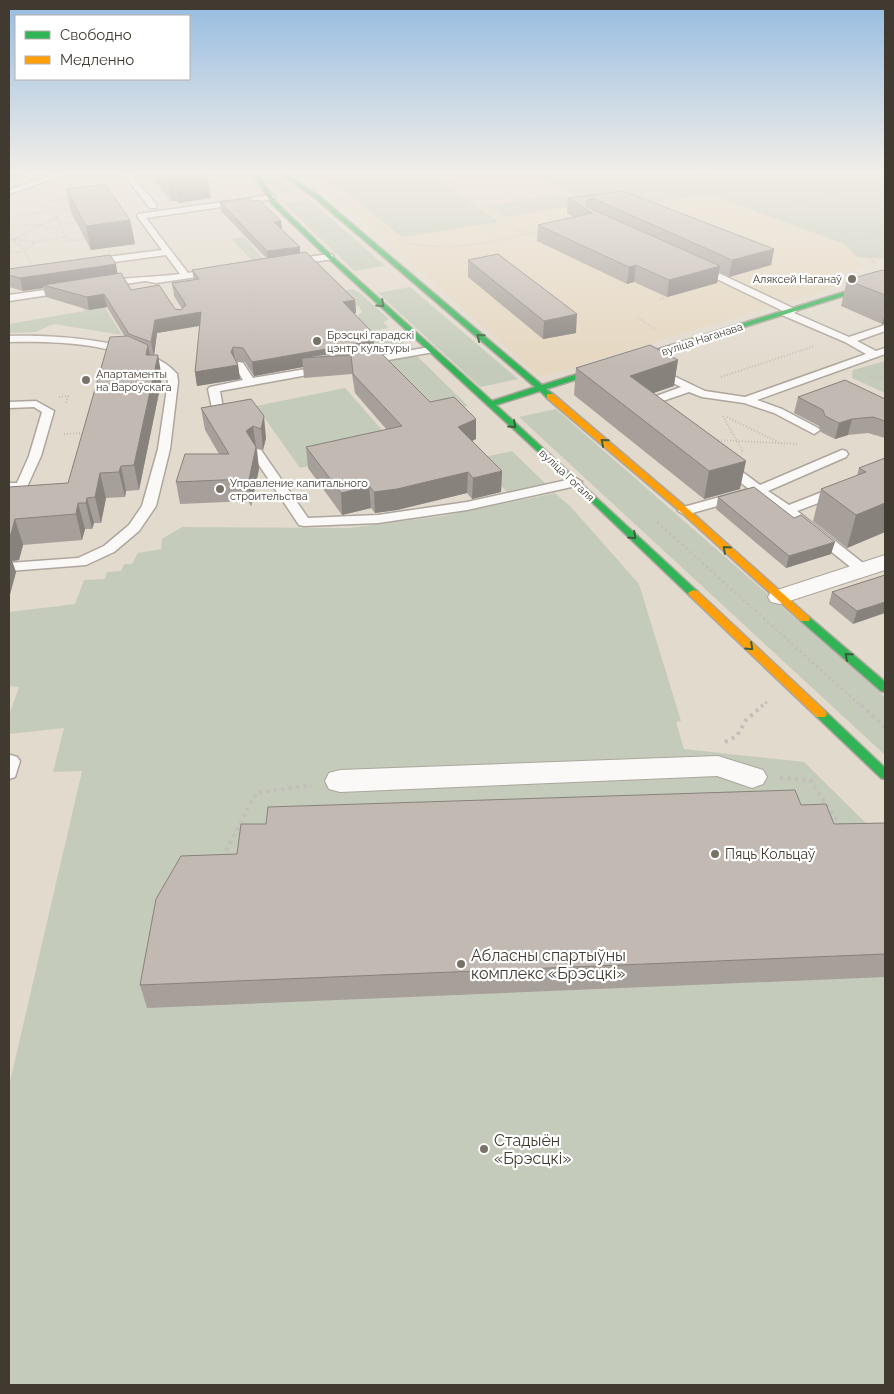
<svg xmlns="http://www.w3.org/2000/svg" width="894" height="1394" font-family="Raleway,sans-serif">
<style>
.built{fill:#e5d7c0}
.green{fill:#c4cbba}
.lines{fill:none;stroke-linecap:round;stroke-linejoin:round}
.lane-casing{stroke:#ada69d;stroke-width:3}
.street-casing{stroke:#ada69d;stroke-width:2}
.fast-casing{stroke:#ada69d;stroke-width:3}
.slow-casing{stroke:#ada69d;stroke-width:3}
.path-far2{stroke:#c3bebb;stroke-width:2;stroke-dasharray:1 2;stroke-linecap:butt}
.path-far1{stroke:#c3bebb;stroke-width:2.5;stroke-dasharray:2.5 3;stroke-linecap:butt}
.path{stroke:#c3bebb;stroke-width:4;stroke-dasharray:3 4.5;stroke-linecap:butt}
.lane{fill:#fbf9f8;fill-rule:evenodd}
.street{fill:#fbf9f8;fill-rule:evenodd}
.fast{fill:#30b455;fill-rule:evenodd}
.slow{fill:#ff9f0a;fill-rule:evenodd}
.wall{fill:#a79f99}
.shaded-wall{fill:#88827d}
.building{fill:#c2b9b2;stroke:#88827d}
.oneway{stroke:#3b5f3c}
.poi-dot{fill:#797268;stroke:#fff;stroke-width:2}
.labels{text-anchor:middle;stroke-width:4.5;stroke-linejoin:round;paint-order:stroke}
.far-poi-label{font-size:11px;fill:#403a31;stroke:#fff;text-anchor:start}
.far-street-label{font-size:11px;fill:#403a31;stroke:#fff}
.poi-label{font-size:14px;fill:#403a31;stroke:#fff;text-anchor:start}
.near-poi-label{font-size:16px;fill:#403a31;stroke:#fff;text-anchor:start}
</style>
<rect width="100%" height="100%" fill="#e2dacd"/>
<path class="built" d="M301 171H439L445 176 457 178 510 171H530L601 211 707 194 844 244 865 266 832 277 838 286 540 377 381 236Z"/>
<path class="green" d="M259 171H270L296 189C279 201 268 183 259 171Z
M404 171H424L499 222 402 237 332 181Z
M530 171H885V259L857 257 844 244 707 194 601 211Z
M559 194 579 205 506 217 487 206Z
M310 200 385 266 354 271 284 203Z
M244 237 266 262 254 263 232 239Z
M128 283 126 292 99 298 122 335 54 324 35 332 9 333V324L84 311 78 290Z
M410 287 518 379 480 387 378 293Z
M352 289 360 293 389 319 383 322 388 328 364 333 356 317 362 312 359 306 350 304 343 291Z
M395 334 410 349 408 350 413 355H416L468 406 427 415 360 350 377 347 370 339Z
M885 361V393L852 378 853 370Z
M345 388 397 447 300 468 256 406Z
M556 409 885 697V755L519 417Z
M512 451 546 484 508 493 475 459Z
M555 493 571 507 639 584 681 721 676 722 684 749 804 762 885 842V1385H9V1086L82 771 53 772 64 728 9 734V715L19 687 9 686V612L75 604 84 580 105 579 107 572 121 571 124 564H132L138 553 161 549 162 539 182 527 349 528 443 516Z"/>
<g class="lines">
<defs>
<path id="lane" d="M64 171H76L9 194V190Z
M121 171H128L156 204V208H150Z
M271 195H274V199L146 218 188 273 214 269 219 272 217 274 156 283 145 281 105 287 102 286V282C129 276 153 278 180 274L166 255 92 265 88 262 92 259 162 250 137 216 138 214Z
M330 254 333 255V259L293 265 289 262 293 259Z
M699 264 795 309 797 311 794 313 849 337 885 325V331L857 341 876 351 885 348V354L757 400 782 409 818 428 820 430 814 434 774 413 744 403 702 397 689 392 651 405V409H643L638 404 640 402 681 387 651 372 650 370 655 367 705 391 745 397 866 354 845 342 782 315 780 313 783 311 696 269V265Z
M66 287 71 290 69 292 9 301V295Z
M9 336C52 335 148 339 177 374L178 382 170 449 156 506 139 531 114 552 86 565 9 571V563L78 558 104 546 129 525 142 506 158 449 168 382 167 375C122 343 62 341 9 342Z
M430 347 434 348 435 350 434 352 365 364 360 361 365 358Z
M239 362 243 363 253 378 324 366 329 369 324 372 220 391 225 420 223 422H215L208 389 210 387 243 380 234 365Z
M36 401 54 411 41 456 26 489 9 491V483H17L29 456 42 412 34 407 9 408V402Z
M257 449 261 450 308 518 378 515 467 502 576 478 582 482 576 486 467 510 378 523 304 526 299 525 251 453Z
M842 450 846 451 848 454 846 457 768 491 789 505 835 487H845L846 490 845 493 797 511 868 567 870 570 868 573H858L783 513 757 495 685 515 678 511 680 508 749 489 721 468 719 465 721 462H729L760 485Z
M11 755 17 757 20 761 15 777 9 779V756Z"/>
<path id="street" d="M885 555V570L780 604 771 602 768 597 771 592Z
M718 756 763 770 767 777 763 784 752 788 717 776 340 792 329 789 325 781 329 773 340 770Z"/>
<path id="fast" d="M251 171H256L276 202 332 256 492 401 535 387 315 198 276 171H282L319 196 542 385 883 280 885 279V283L546 389 553 394V398H547L540 391 496 405 697 591 698 593 693 596 689 595 573 484 328 258 272 204Z
M805 616 809 617 885 682V692L881 691 801 621 800 619Z
M821 710 825 711 885 768V779L881 778 817 717 815 714Z"/>
<path id="slow" d="M547 394H553L688 509 809 617 810 619 809 621H801L682 513 547 398Z
M693 590 697 591 825 711 827 714 825 717H817L689 595 688 593Z"/>
</defs>
<use href="#lane" class="lane-casing"/>
<use href="#street" class="street-casing"/>
<use href="#fast" class="fast-casing"/>
<use href="#slow" class="slow-casing"/>
<path class="path-far2" d="M432 171 524 234
M657 171 692 188H750L780 184
M758 171 780 181V184L857 245 876 264
M852 171 875 180
M679 181 737 171
M803 201 885 179
M38 205 71 195
M40 205 52 208 68 241 86 239
M9 217 73 208
M59 224 76 222
M9 226 42 225 63 232
M9 232 13 240 25 251 9 253
M866 237 885 186
M9 239 36 242 66 237
M9 242 56 218
M33 243 25 251 33 268
M406 243C452 252 495 242 540 231
M857 245 866 237 885 231
M660 299 698 288
M638 318 656 330
M721 377 815 346
M868 377 885 378
M59 397 68 396 66 403
M723 416 743 452
M727 417 780 443
M64 434 85 433
M715 440 799 444"/>
<path class="path-far1" d="M657 522 862 707
M761 707 769 700"/>
<path class="path" d="M861 705 885 727
M725 742 737 736 746 720 763 705
M780 778 810 780 841 826
M223 857 256 793 312 785"/>
<use href="#lane" class="lane"/>
<use href="#street" class="street"/>
<use href="#fast" class="fast"/>
<use href="#slow" class="slow"/>
</g>
<path class="wall" d="M146 171H205L207 174 211 198 178 203 176 201H171Z
M686 171H734L698 177Z
M66 189 130 220 135 244 91 250 71 212Z
M623 191 774 249 771 265 729 277 719 272 717 283 667 297 634 282 627 284 537 241 538 225 574 217 567 213 568 198Z
M253 201 281 221 282 230 300 247V253L355 300 356 313 354 314 374 346 430 402 476 439 472 441 502 471 501 492 472 499 467 493 397 510 375 513 371 508 342 515 308 468 306 447 387 430 355 393 352 374 304 378 303 367 254 376 245 362 236 361 238 365 240 379 197 386 195 372 200 326 157 333 154 355 162 378 139 490 126 491 125 497 106 498 101 523H94L92 529H85L82 540 23 545 19 560 12 561 16 572 9 598V487L68 483 125 337 107 307 89 310 46 297 43 288 23 291 9 287V269L117 274 131 290 175 309 181 310 182 309 174 296 172 283 194 280 192 270 266 258 221 211 220 202Z
M468 260 576 333 543 339 468 277Z
M885 271V324H882L841 306 847 280Z
M576 368 674 386 653 393 740 489 704 499 574 395Z
M798 397 885 399V438L868 433 848 435 835 439 821 432 819 426 794 413Z
M251 399 266 438 263 450 257 448 259 469 251 506 248 501 180 504 176 482 219 454 205 430 201 408Z
M885 458V532L847 548 813 521 821 489 857 476 859 468Z
M718 497 794 518 831 554 786 568 716 509Z
M885 575 853 624 829 604 832 592Z
M801 805 834 824 885 823V977L147 1008 140 985 237 854Z"/>
<path class="shaded-wall" d="M9 171H37L9 180Z
M699 171H734L698 177Z
M207 174 211 198 178 203 174 178Z
M167 176H172L176 201H171Z
M130 220 135 244 91 250 86 226Z
M281 221 282 230 274 222Z
M300 247V256L268 260 267 251Z
M774 249 771 265 729 277 732 260Z
M116 264 118 277 43 285V288L23 291 20 278Z
M636 265 634 282 627 284 629 267Z
M720 266 717 283 667 297 669 280Z
M104 294 107 307 89 310 87 297Z
M355 300 356 313 344 315 343 302Z
M201 312 203 325 157 333 154 356 151 342 155 320Z
M885 312V324H882Z
M577 314 576 333 543 339 544 321Z
M373 333 374 346 351 355 302 358 303 367 254 376 252 362 359 335Z
M148 345 152 368 146 355Z
M233 347 235 361 238 365 240 379 197 386 195 372 231 352Z
M158 355 162 378 139 490 134 465Z
M678 360 674 386 627 402 630 376Z
M264 416 266 438 263 450 261 429Z
M476 419V439L458 448V427Z
M852 419 848 435 835 439 839 423Z
M253 426 256 447 246 431Z
M256 447 259 469 251 506 248 484Z
M746 461 740 489 704 499 709 471Z
M121 466 126 491 125 497 119 472Z
M502 471 501 492 472 499 473 478Z
M468 472 467 493 397 510 375 513 374 492Z
M100 473 106 498 101 523 95 497Z
M369 486 371 508 342 515 341 493Z
M87 498 94 523 92 529 86 503Z
M78 503 85 529 82 540 76 514Z
M885 503V532L847 548 856 515Z
M15 519 23 545 19 560 12 561 16 572 9 598V534Z
M835 542 831 554 786 568 789 556Z
M885 602V613L853 624 857 611Z"/>
<path class="building" d="M163 171H205L207 174 174 178 172 176H167Z
M105 184 130 220 86 226 66 189Z
M623 191 774 249 732 260 595 199 587 200V207L720 266 669 280 636 265 629 267 538 225 592 213 568 198Z
M250 198 253 201 259 200 281 221 274 222 300 247 267 251 220 202Z
M306 252 355 300 343 302 373 333 359 335 366 342 252 362 243 348 233 347 231 352 238 365 195 372 201 312 155 320 151 342 129 334 104 294 87 297 43 285 121 273 131 290 159 285 175 309 181 310 186 305 172 283 199 279 192 270Z
M498 254 577 314 544 321 468 260Z
M110 255 116 264 20 278 9 275V269Z
M882 270 885 271V295L847 280Z
M128 336 148 345 146 355H158L134 465 121 466 119 472 100 473 95 497 87 498 86 503H78L76 514 15 519 11 534H9V487L68 483 110 337Z
M650 345 678 360 630 376 746 461 709 471 576 368Z
M374 346 430 402 454 397 476 419 458 427 502 471 473 478 468 472 397 489 374 492 369 486 341 493 306 447 402 426 353 374 351 355 302 358Z
M845 380 885 399V421L873 417 852 419 839 423 825 416 823 410 798 397Z
M251 399 264 416 261 429 253 426 246 431 256 447 248 484 245 479 176 482 185 454H229L201 408Z
M885 458V503L856 515 821 489 866 472 859 468Z
M754 487 794 518 801 515 835 542 789 556 718 497Z
M885 575V602L857 611 832 592Z
M795 790 801 805 826 804 834 824 885 823V954L140 985 156 899 181 856 237 854 241 824H266L268 807Z"/>
<defs><path id="oneway-chevron" d="M-2-3.5L2.5 0L-2 3.5" fill="none" stroke-width="1.6" stroke-linecap="round" stroke-linejoin="round" transform="scale(1.25)"/></defs>
<g class="oneway">
<use href="#oneway-chevron" transform="translate(381 304) rotate(43)"/>
<use href="#oneway-chevron" transform="translate(480 337) rotate(-140)"/>
<use href="#oneway-chevron" transform="translate(513 425) rotate(42)"/>
<use href="#oneway-chevron" transform="translate(604 442) rotate(-140)"/>
<use href="#oneway-chevron" transform="translate(633 536) rotate(43)"/>
<use href="#oneway-chevron" transform="translate(726 549) rotate(-138)"/>
<use href="#oneway-chevron" transform="translate(750 647) rotate(43)"/>
<use href="#oneway-chevron" transform="translate(848 656) rotate(-139)"/>
</g>
<linearGradient id="sky" x2="0" y2="1"><stop stop-color="#95bce1"/><stop offset="0.47" stop-color="#f2eee8"/><stop offset="1" stop-color="#f2eee8" stop-opacity="0"/></linearGradient>
<rect width="894" height="367" fill="url(#sky)"/>
<g class="poi-dot">
<circle cx="852" cy="279" r="5"/>
<circle cx="317" cy="341" r="5"/>
<circle cx="86" cy="380" r="5"/>
<circle cx="220" cy="489" r="5"/>
<circle cx="715" cy="854" r="5"/>
<circle cx="461" cy="964" r="5"/>
<circle cx="484" cy="1149" r="5"/>
</g>
<g class="labels">
<g class="far-poi-label">
<text x="842" y="283" text-anchor="end">Аляксей Наганаў</text>
<text x="327" y="339">Брэсцкі гарадскі<tspan x="327" dy="13">цэнтр культуры</tspan></text>
<text x="96" y="378">Апартаменты<tspan x="96" dy="13">на Вароўскага</tspan></text>
<text x="230" y="487">Управление капитального<tspan x="230" dy="13">строительства</tspan></text>
</g>
<g class="far-street-label">
<text transform="translate(702 339) rotate(-18)" y="4">вуліца Наганава</text>
<text transform="translate(567 475) rotate(43)" y="4">вуліца Гогаля</text>
</g>
<g class="poi-label">
<text x="725" y="859">Пяць Кольцаў</text>
</g>
<g class="near-poi-label">
<text x="471" y="961">Абласны спартыўны<tspan x="471" dy="18">комплекс «Брэсцкі»</tspan></text>
<text x="494" y="1146">Стадыён<tspan x="494" dy="18">«Брэсцкі»</tspan></text>
</g>
</g>
<rect width="894" height="1394" fill="none" stroke="#403a31" stroke-width="20"/>
<rect x="15" y="15" width="175" height="65" fill="#ffffff" stroke="#b3b0ad"/>
<rect x="25" y="31" width="25" height="8" fill="#30b455" stroke="#b3b0ad"/>
<text x="60" y="40" font-size="15" fill="#403a31">Свободно</text>
<rect x="25" y="56" width="25" height="8" fill="#ff9f0a" stroke="#b3b0ad"/>
<text x="60" y="65" font-size="15" fill="#403a31">Медленно</text>
</svg>
